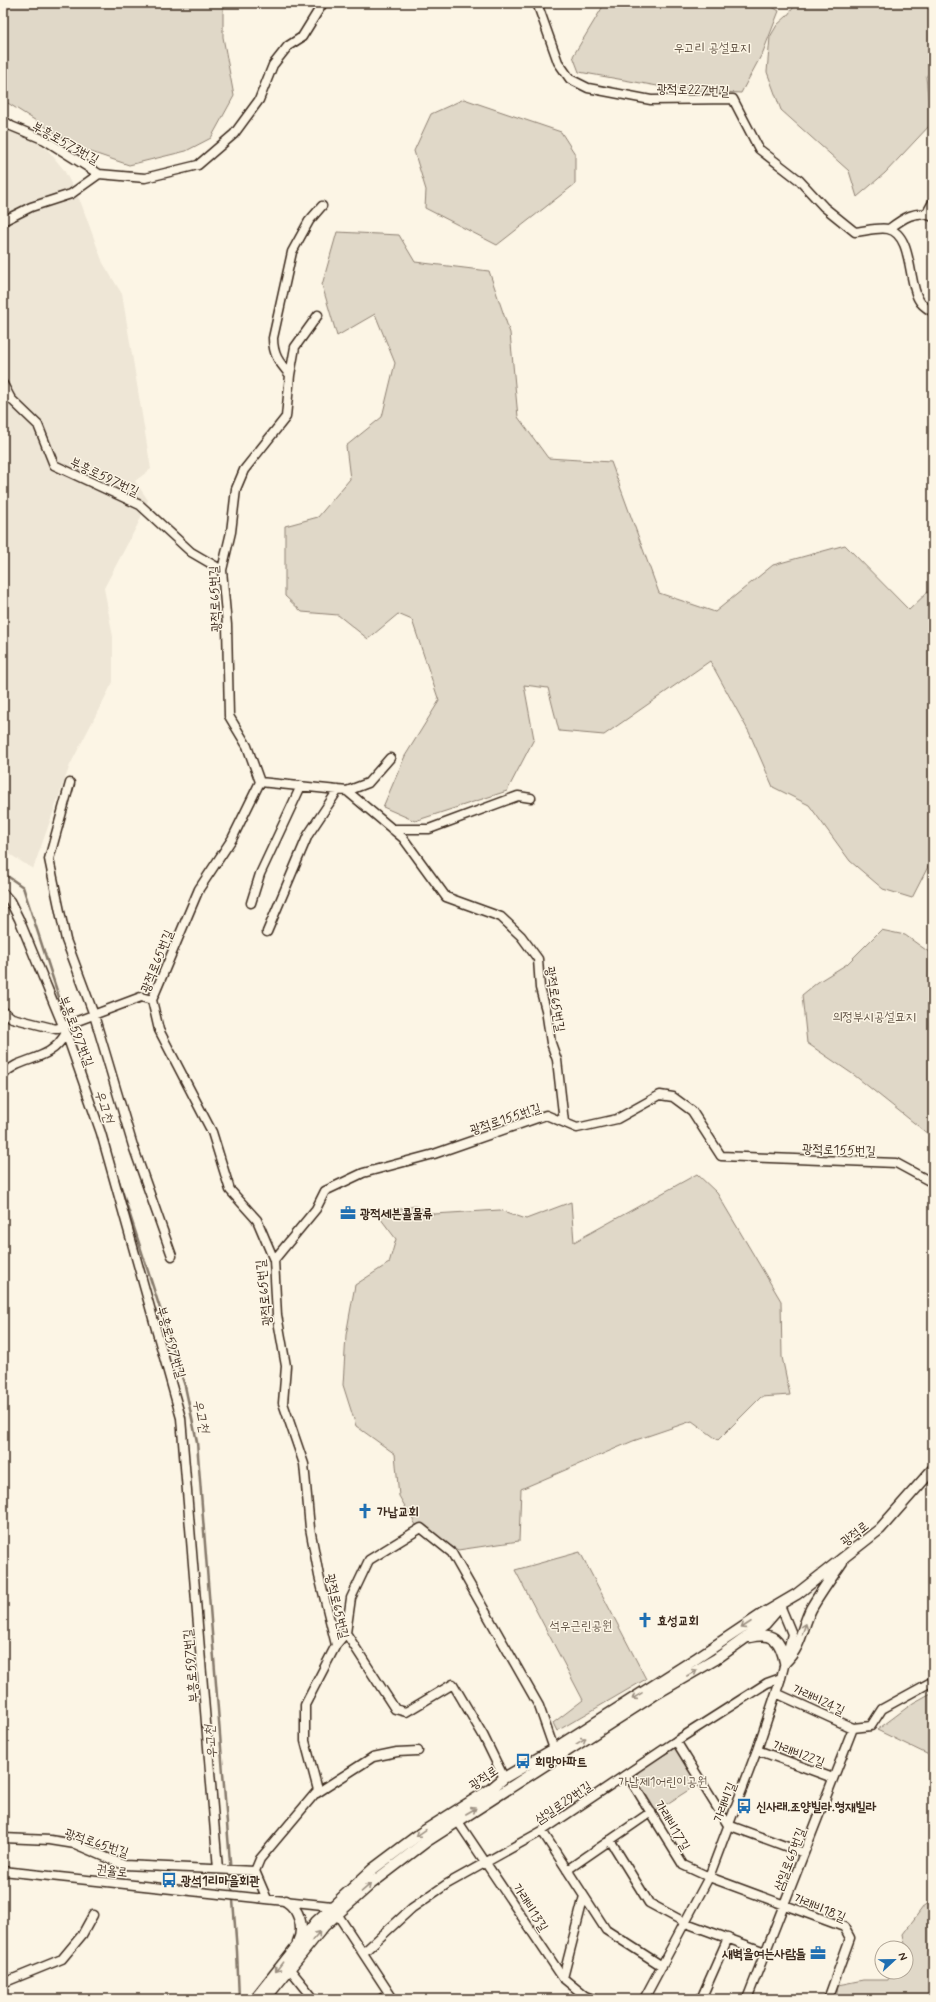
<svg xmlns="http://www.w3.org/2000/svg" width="936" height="2002" font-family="Mynerve,'Poor Story',sans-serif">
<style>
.built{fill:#eee6d6}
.green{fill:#e0d8c8;stroke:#8e8173}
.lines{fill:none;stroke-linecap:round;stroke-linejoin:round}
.stream{stroke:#85796b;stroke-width:2.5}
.minor-casing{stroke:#3b2a1e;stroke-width:11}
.major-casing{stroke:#3b2a1e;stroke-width:13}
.minor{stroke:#fcf5e5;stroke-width:8}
.major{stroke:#fcf5e5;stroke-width:10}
.oneway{stroke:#9c9082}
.labels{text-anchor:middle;stroke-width:3;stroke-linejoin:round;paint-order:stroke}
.park-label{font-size:13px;fill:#645648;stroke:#fcf5e5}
.street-label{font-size:13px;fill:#3b2a1e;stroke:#fcf5e5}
.poi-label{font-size:13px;font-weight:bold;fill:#3b2a1e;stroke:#fcf5e5;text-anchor:start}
.water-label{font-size:14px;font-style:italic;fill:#605144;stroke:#fcf5e5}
</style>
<rect width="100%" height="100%" fill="#fcf5e5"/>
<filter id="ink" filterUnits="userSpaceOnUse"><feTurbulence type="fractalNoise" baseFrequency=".025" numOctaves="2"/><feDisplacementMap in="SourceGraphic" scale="8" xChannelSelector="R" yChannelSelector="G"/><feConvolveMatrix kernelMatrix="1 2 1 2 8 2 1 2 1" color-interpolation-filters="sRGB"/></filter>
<g filter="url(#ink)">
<path class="built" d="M3 121 47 149 64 170 81 203 103 263 122 294 151 469 135 481 148 500 138 524 104 588 113 637V682L70 765 33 869 3 850Z"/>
<path class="green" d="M3 3H223V37L234 96 211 138 186 151 129 165 79 148 3 100Z
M605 3H766L779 11 763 52 741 93 680 90 579 72 573 56Z
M797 3H933V67L926 77 931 124 885 173 857 197 849 171 781 110 767 72 770 37 777 25 787 16Z
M464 99 561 132 575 154V184L497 245 425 208 426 190 414 151 431 114Z
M337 232 399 235 415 262 489 271 510 333 518 417 548 458 611 462 659 593 715 612 773 565 845 545 909 610 933 587V857L912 898 883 889 850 861 809 805 773 787 749 732 710 661 604 735 559 731 548 688 524 685 534 739 507 791 415 821 383 807 405 756 439 701 412 620 398 614 368 639 338 615 302 612 285 596V526L318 517 350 479 346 446 382 417 395 363 375 314 337 336 322 285Z
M881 930 905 935 933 955V1138L854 1075 807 1043 802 995 818 982 847 964Z
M697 1174 717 1193 781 1301 782 1357 790 1395 761 1397 718 1440 692 1421 633 1441 521 1489 519 1541 458 1550 416 1525 399 1496 395 1454 356 1426 343 1385 346 1335 355 1285 389 1263 396 1239 377 1214 415 1206 434 1214 500 1210 526 1219 571 1202 574 1242Z
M580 1552 646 1679 557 1731 553 1723 583 1700 515 1570Z
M933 1692V1757L877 1730 913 1703Z
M675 1748 698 1784 656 1811 635 1776 643 1768Z
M933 1900V1999H836L838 1985 863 1980H888L892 1972H906V1948H903L905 1944 903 1934 923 1907Z"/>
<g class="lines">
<path class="stream" d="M3 873 23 887 78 1055
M118 1178 185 1386 197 1442 237 1951 239 1999"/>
<defs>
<path id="minor" d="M537 3 558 62 570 79 588 88 651 100 733 99 759 149 799 180 824 207 855 232C865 231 879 227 888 229 913 234 908 284 919 300 922 306 928 309 933 312
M3 120 11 126 45 140 99 174 145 178 198 165 234 134 259 100 273 65 288 46 302 37 323 3
M927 213 933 202
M3 221 31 207 71 194 99 174
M889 229C902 219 917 208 933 217
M290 375 295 347 318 315
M3 384 11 399 38 425 54 465 140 505 191 552 222 570
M260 782 247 746 229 716 227 625 222 570 231 532 236 489 244 470 286 417 290 375C279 362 273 355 273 338L292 252 309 221 322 206
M70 783 49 859 66 940 94 1015 133 1146 172 1256
M347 791 368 783 390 758
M392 829H429L518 796 531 798
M3 893 10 901 19 919 66 1033 101 1133 181 1418 218 1869
M251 903 260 874 301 786
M267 932 308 835 338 790
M3 1011 12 1018 56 1029 141 997 152 1000
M3 1075C21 1055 49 1064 66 1033
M274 1260 316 1209 325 1191 363 1173 434 1154 546 1115 577 1128 617 1119 660 1095 673 1097 692 1111 721 1156 896 1163 933 1183
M346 1633 395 1709 406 1712 453 1684 483 1735 504 1778
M336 1645 346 1633 351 1598 369 1560 421 1528 452 1553 539 1706 554 1749
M776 1693 853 1728
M853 1728 871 1726 882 1709 933 1681
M676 1741 728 1825 804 1853
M757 1750 833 1778
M627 1774 683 1865 709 1877 844 1927 850 1938 828 1999
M317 1793 373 1757 397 1752 418 1751
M457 1820 563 1978 585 1996 593 1999
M542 1831 606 1930 662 1966
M3 1838 50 1840 75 1844 124 1865 255 1871
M610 1840 649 1903 686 1923 765 1952
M567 1870 651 1812
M3 1871 332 1906 393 1999
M267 1899 255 1871 260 1859 318 1790 305 1741V1705L336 1645 319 1576 310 1528 304 1464 283 1403 286 1366 277 1315 274 1260 257 1220 230 1190 212 1132 159 1030 152 1000 199 889 232 839 260 782 347 791 403 838 446 897 501 917 521 936 538 959 540 988 546 1010 551 1043 557 1060 564 1122
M363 1953 412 1908 447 1884 542 1831 676 1741 767 1683 781 1678
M289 1968 314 1999
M563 1978 584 1896
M3 1983 62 1959 82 1935 93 1915
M381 1999 389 1994
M644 1999 709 1877 757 1750 781 1678 792 1634 780 1605
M701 1999 728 1938
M747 1999 853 1728"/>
<path id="major" d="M750 1637C773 1632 780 1639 785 1662
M785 1662C801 1647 802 1627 811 1609 820 1593 831 1578 842 1562
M286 1901C299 1909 305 1928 298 1942
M255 1999 316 1922 373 1869 421 1833 491 1789 504 1778 554 1749 697 1658 763 1614 797 1594 880 1529 933 1469
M265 1999 324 1926 372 1883 427 1841 654 1695 716 1659 765 1624 778 1609"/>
</defs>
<use href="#minor" class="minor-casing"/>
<use href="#major" class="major-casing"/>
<use href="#minor" class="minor"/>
<use href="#major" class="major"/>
</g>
<defs><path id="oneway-shaft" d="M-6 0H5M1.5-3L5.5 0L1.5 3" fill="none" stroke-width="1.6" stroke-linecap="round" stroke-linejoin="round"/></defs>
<g class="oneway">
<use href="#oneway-shaft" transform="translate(746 1625) rotate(147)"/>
<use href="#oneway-shaft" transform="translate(804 1629) rotate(-71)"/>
<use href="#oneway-shaft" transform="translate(692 1673) rotate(-30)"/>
<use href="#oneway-shaft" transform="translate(637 1696) rotate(148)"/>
<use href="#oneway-shaft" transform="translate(581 1741) rotate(-32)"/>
<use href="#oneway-shaft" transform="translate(471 1811) rotate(-30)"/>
<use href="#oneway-shaft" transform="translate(421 1833) rotate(145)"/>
<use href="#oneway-shaft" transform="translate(366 1888) rotate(-41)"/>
<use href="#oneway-shaft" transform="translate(316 1936) rotate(-50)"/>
<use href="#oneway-shaft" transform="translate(279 1967) rotate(127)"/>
</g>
</g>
<defs>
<symbol id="office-bare" viewBox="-9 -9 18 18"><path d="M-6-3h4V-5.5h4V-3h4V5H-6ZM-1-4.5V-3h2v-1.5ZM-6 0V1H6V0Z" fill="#1f6fb2" stroke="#fcf5e5" stroke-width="2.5" paint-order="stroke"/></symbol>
<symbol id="church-bare" viewBox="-9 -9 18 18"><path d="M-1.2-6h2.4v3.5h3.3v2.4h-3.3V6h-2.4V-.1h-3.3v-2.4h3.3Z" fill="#1f6fb2" stroke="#fcf5e5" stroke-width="2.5" paint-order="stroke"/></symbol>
<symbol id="bus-bare" viewBox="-9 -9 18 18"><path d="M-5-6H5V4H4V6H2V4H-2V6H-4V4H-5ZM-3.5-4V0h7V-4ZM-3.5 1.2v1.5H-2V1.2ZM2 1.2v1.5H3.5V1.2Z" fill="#1f6fb2" stroke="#fcf5e5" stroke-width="2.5" paint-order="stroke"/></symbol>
</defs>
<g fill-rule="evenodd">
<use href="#office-bare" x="337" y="1202" width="22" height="22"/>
<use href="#church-bare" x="354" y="1500" width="22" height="22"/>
<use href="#church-bare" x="634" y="1609" width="22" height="22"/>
<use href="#bus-bare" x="512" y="1750" width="22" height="22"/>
<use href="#bus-bare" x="733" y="1795" width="22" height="22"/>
<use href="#bus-bare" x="158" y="1869" width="22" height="22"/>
<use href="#office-bare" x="807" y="1942" width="22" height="22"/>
</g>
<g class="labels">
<g class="park-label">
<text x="712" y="52">우고리 공설묘지</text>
<text x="874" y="1021">의정부시공설묘지</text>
<text x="581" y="1630">석우근린공원</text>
<text x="663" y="1786">가납제1어린이공원</text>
</g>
<g class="street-label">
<text transform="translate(693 89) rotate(2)" y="5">광적로227번길</text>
<text transform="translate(66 142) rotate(29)" y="5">부흥로573번길</text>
<text transform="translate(105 476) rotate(25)" y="5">부흥로597번길</text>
<text transform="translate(214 599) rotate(-92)" y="5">광적로65번길</text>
<text transform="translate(156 961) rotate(-68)" y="5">광적로65번길</text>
<text transform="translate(556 999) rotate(81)" y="5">광적로65번길</text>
<text transform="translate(77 1031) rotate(69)" y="5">부흥로597번길</text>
<text transform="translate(505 1118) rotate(-18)" y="5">광적로155번길</text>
<text transform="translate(839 1149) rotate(2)" y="5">광적로155번길</text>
<text transform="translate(263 1293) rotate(-96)" y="5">광적로65번길</text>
<text transform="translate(172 1342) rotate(74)" y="5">부흥로597번길</text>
<text transform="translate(854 1533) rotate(-38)" y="5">광적로</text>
<text transform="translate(338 1606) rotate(77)" y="5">광적로65번길</text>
<text transform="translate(190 1666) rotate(-95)" y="5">부흥로597번길</text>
<text transform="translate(819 1699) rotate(25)" y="5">가래비24길</text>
<text transform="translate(799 1753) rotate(20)" y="5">가래비22길</text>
<text transform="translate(483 1777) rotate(-34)" y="5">광적로</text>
<text transform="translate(563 1802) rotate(-34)" y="5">삼일로29번길</text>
<text transform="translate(724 1802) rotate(-69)" y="5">가래비길</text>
<text transform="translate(673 1825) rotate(59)" y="5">가래비17길</text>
<text transform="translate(97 1842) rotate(18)" y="5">광적로65번길</text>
<text transform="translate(789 1859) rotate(-69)" y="5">삼일로65번길</text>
<text transform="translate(112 1870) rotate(6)" y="5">권율로</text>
<text transform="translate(531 1907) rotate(57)" y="5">가래비13길</text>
<text transform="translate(820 1907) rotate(22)" y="5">가래비18길</text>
</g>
<g class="poi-label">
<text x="360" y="1218">광적세븐콜물류</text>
<text x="377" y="1516">가납교회</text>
<text x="657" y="1625">효성교회</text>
<text x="535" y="1766">희망아파트</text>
<text x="756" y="1811">신사래.조양빌라.형재빌라</text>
<text x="181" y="1885">광석1리마을회관</text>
<text x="806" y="1958" text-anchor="end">새벽을여는사람들</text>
</g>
<g class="water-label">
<text transform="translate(105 1106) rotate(72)" y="5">우고천</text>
<text transform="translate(202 1416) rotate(78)" y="5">우고천</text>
<text transform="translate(210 1742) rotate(-94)" y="5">우고천</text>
</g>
</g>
<rect width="936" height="2002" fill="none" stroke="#fcf5e5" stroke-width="16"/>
<rect x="8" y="8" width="920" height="1986" fill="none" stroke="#3b2a1e" stroke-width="1.5" filter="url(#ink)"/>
<g transform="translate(894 1960) rotate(68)"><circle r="19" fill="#fcf5e5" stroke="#afa495"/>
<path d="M0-3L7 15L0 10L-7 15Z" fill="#1f6fb2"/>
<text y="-6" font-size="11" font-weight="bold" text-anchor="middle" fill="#3b2a1e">N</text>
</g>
</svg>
